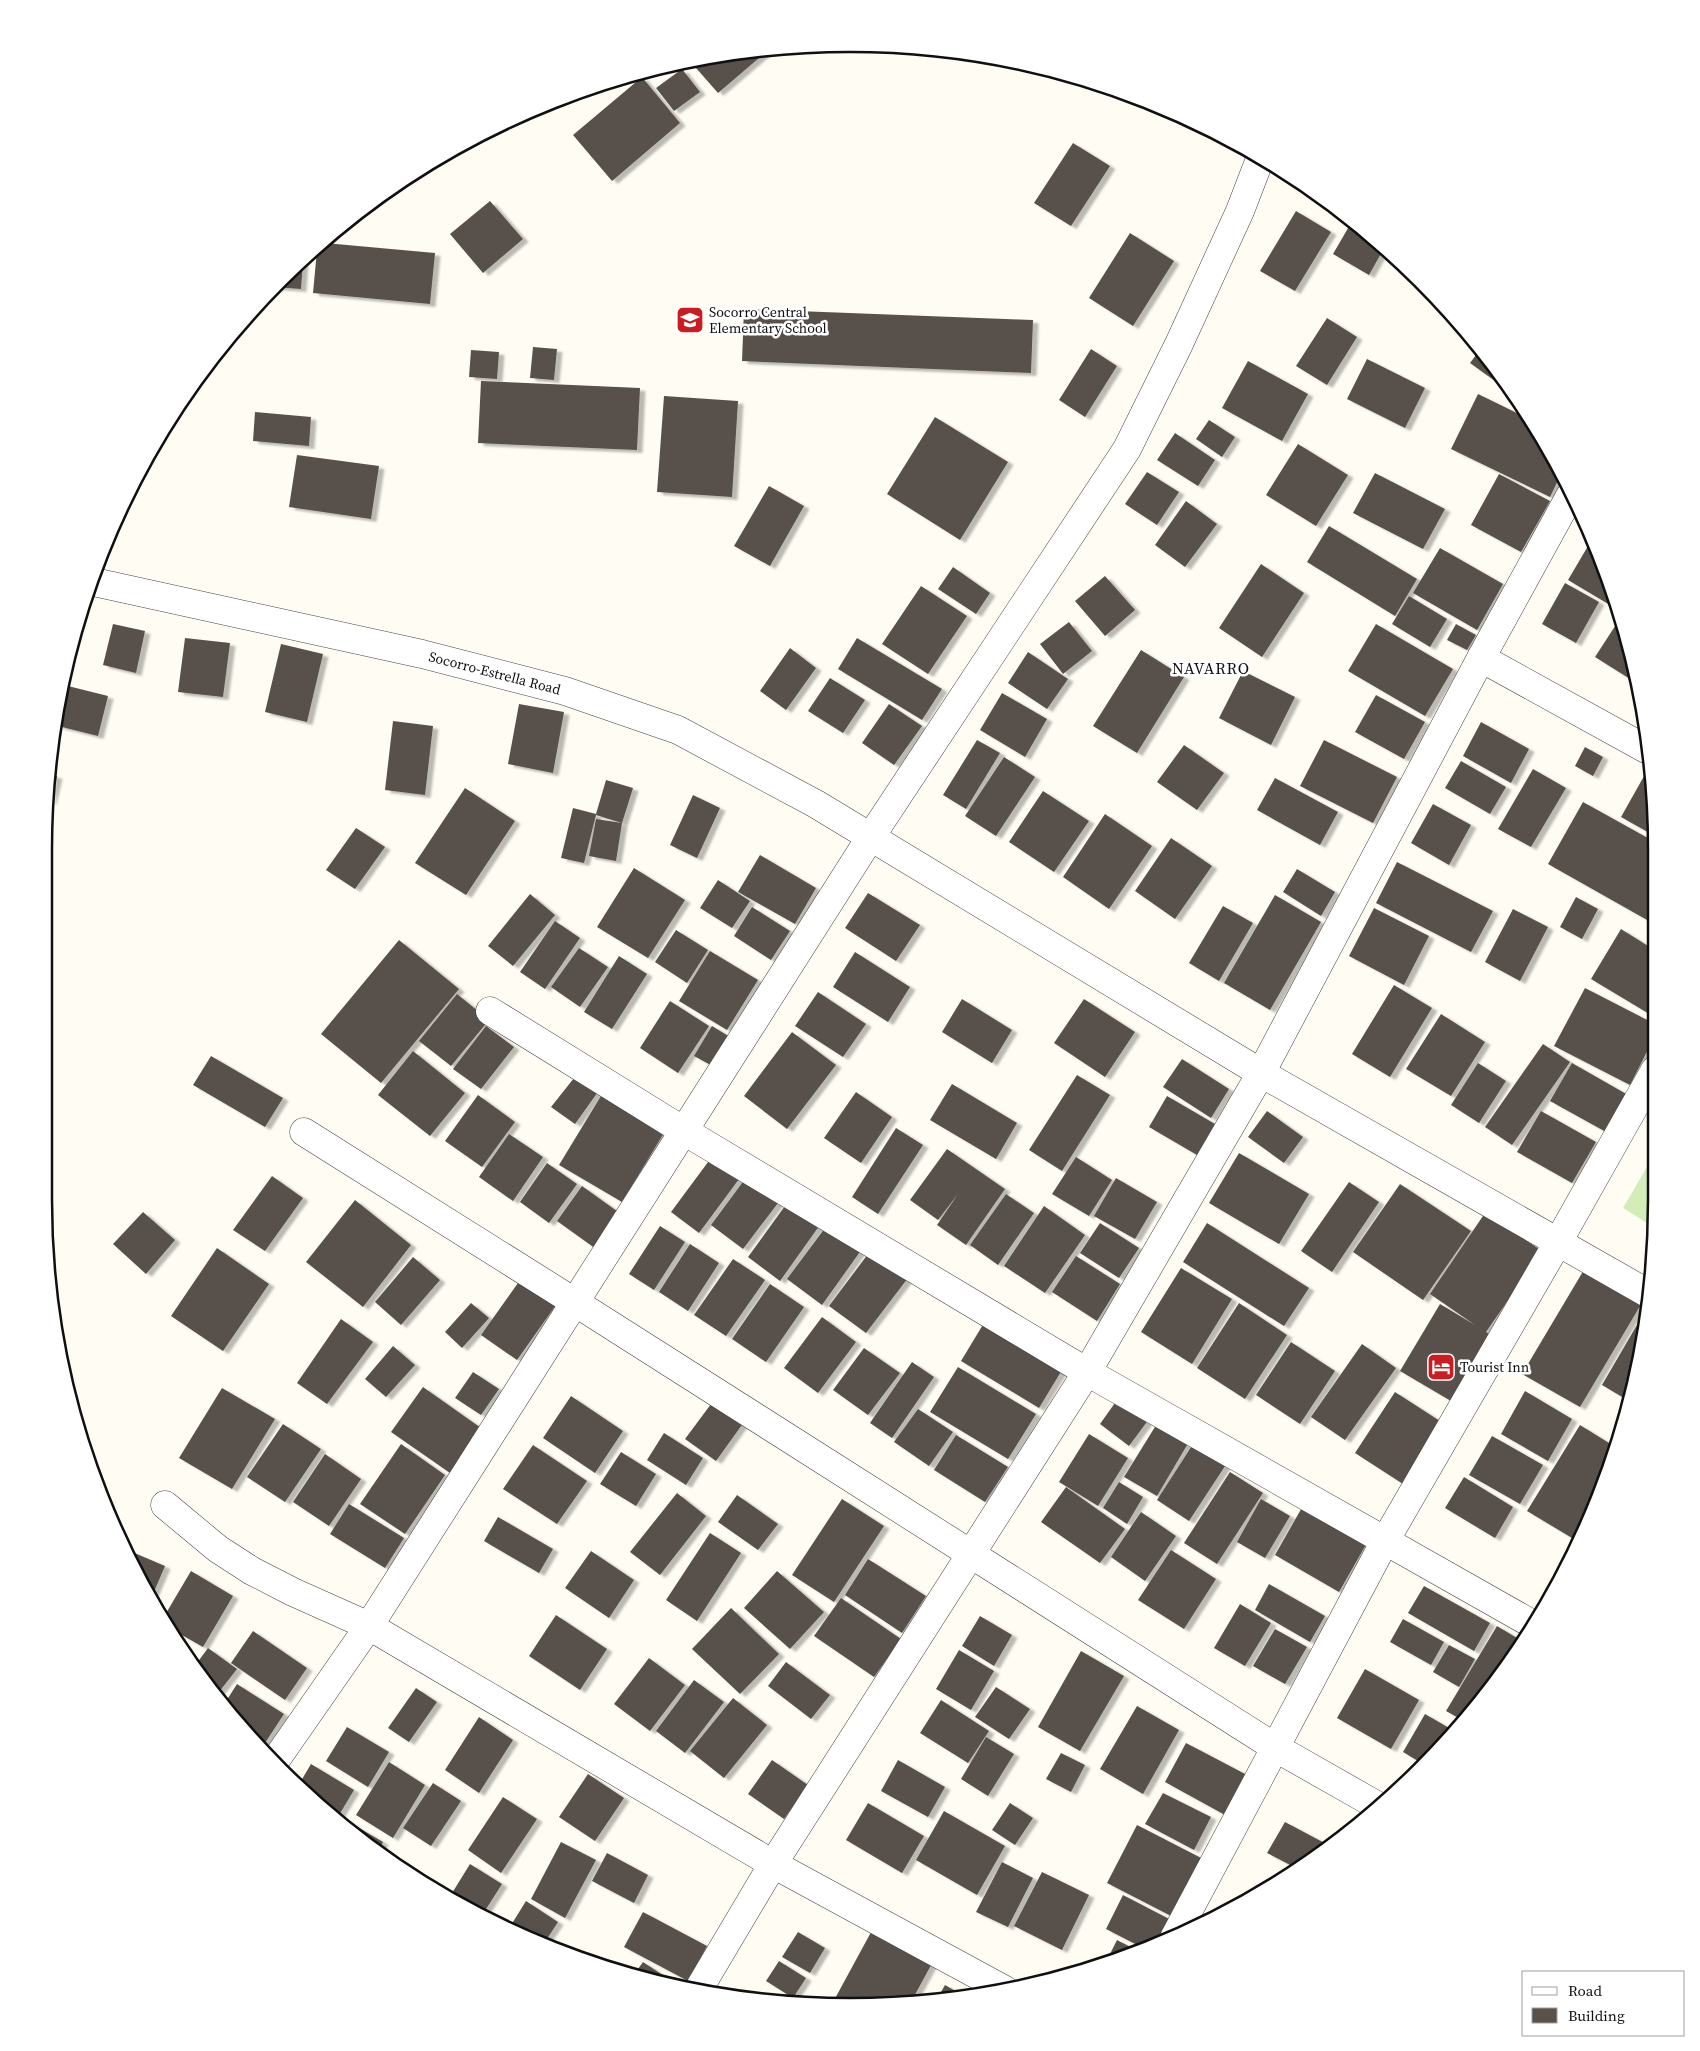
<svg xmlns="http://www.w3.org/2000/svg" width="1700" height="2051" font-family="'Source Serif 4',serif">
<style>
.green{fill:#d3edb8}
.building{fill:#59514b;filter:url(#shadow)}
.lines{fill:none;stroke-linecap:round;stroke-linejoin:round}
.minor-casing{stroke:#434343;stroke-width:29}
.minor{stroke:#fff;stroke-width:28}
.labels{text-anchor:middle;stroke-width:5;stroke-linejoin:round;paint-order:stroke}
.poi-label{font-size:14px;fill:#101010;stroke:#fff;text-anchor:start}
.street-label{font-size:14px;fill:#101010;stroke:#fff}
.quarter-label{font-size:16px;letter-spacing:1px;fill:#101010;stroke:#fff}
.rim{fill:none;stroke:#101010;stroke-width:2.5}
</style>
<defs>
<filter id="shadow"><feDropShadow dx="5.5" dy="3" stdDeviation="1" flood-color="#0004"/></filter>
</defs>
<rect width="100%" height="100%" fill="#fffdf3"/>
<path class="green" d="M1655 1153V1228L1623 1208Z"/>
<path class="building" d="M766 52 718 93 689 60 692 59Z
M682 69 700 92 674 111 656 88Z
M642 77 680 123 612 181 573 135Z
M1073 143 1110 166 1071 226 1034 203Z
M490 201 523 239 483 273 450 234Z
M1296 211 1331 232 1295 291 1260 271Z
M1351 223 1383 250 1369 275 1333 254Z
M1130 233 1174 261 1133 326 1089 298Z
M325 243 435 253 430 304 313 293 317 250Z
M303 261 301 289 274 287 280 280Z
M744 309 1033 320 1031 373 742 361Z
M1327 318 1357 337 1327 385 1296 366Z
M533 347 557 349 554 380 530 378Z
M1091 349 1117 366 1085 417 1059 400Z
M471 350 499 352 497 379 469 377Z
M1479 351 1513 393V394L1470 363Z
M1367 359 1425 388 1405 428 1347 399Z
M1248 361 1308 394 1282 441 1222 408Z
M481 381 640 388 637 450 478 443Z
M1478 394 1529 419 1560 476 1550 497 1451 449Z
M664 396 738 401 732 497 657 492Z
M255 412 311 417 309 446 253 441Z
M935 417 1008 462 960 540 887 494Z
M1209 420 1235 437 1222 457 1196 439Z
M1175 433 1215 460 1198 486 1157 460Z
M1298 444 1348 475 1316 526 1266 495Z
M297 455 379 466 371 519 289 507Z
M1147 472 1179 492 1157 525 1125 504Z
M1375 473 1445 509 1423 549 1353 513Z
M1499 474 1550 501 1521 552 1471 525Z
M769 486 804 506 770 566 734 546Z
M1186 501 1217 524 1185 567 1155 545Z
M1329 526 1417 579 1395 616 1307 562Z
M1588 546 1598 552 1615 608 1568 580Z
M1440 548 1503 584 1477 630 1413 593Z
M1261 564 1304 593 1262 657 1219 628Z
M953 567 990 593 976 614 938 589Z
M1105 576 1135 610 1105 636 1075 601Z
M1565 583 1599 602 1576 643 1542 624Z
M921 586 967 616 928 674 882 644Z
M1409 596 1447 619 1430 647 1392 624Z
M1619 620 1638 684 1595 657Z
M1069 622 1092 651 1063 674 1040 644Z
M113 624 145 631 136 673 103 665Z
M1376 624 1453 669 1425 716 1348 671Z
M1456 624 1476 635 1467 650 1447 640Z
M185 638 230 643 223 697 178 692Z
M857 638 942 689 922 720 838 669Z
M281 644 323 654 307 722 265 712Z
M790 648 816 668 786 710 760 691Z
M1141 650 1184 677 1137 753 1093 726Z
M1028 652 1068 679 1047 709 1008 683Z
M1243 671 1295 697 1271 745 1219 718Z
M830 678 865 700 843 733 808 711Z
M68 686 108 696 98 736 58 726Z
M1002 693 1047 719 1025 757 980 730Z
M1376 695 1425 722 1404 759 1355 732Z
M519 704 564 712 553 773 508 764Z
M889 704 922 726 894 765 862 743Z
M393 721 433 726 425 795 385 790Z
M1481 722 1529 749 1511 783 1463 756Z
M977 740 1000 753 966 809 943 795Z
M1324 740 1397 777 1373 823 1300 786Z
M1184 745 1224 773 1197 810 1157 782Z
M1585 747 1603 757 1593 776 1575 766Z
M1004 757 1035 777 996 836 965 816Z
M1461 761 1506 787 1490 814 1445 788Z
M1533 769 1566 788 1531 847 1498 829Z
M1648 769 1655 832 1653 835 1621 817Z
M50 774 57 776 51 802H50Z
M1275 778 1338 812 1320 845 1257 810Z
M606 780 633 788 622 823 596 815 584 863 561 858 573 808 596 814Z
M465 788 515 821 466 895 415 863Z
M1043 791 1089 821 1054 872 1009 842Z
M693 795 720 808 697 858 670 845Z
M1583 802 1655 842 1656 925 1548 864Z
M1433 804 1471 825 1449 865 1411 843Z
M1105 814 1152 846 1109 909 1063 877Z
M596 819 622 823 616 861 589 856Z
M356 828 385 847 355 889 326 870Z
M1171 838 1212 866 1175 919 1135 891Z
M760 855 816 888 795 924 738 892Z
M1397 862 1493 911 1471 952 1376 903Z
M634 868 685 900 648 958 597 927Z
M1297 869 1335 892 1321 916 1283 892Z
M718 880 750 901 732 928 700 908Z
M868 893 920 925 896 961 845 928Z
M530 894 555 915 513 966 488 946Z
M1275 895 1321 922 1270 1010 1224 983Z
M1576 897 1598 909 1582 939 1560 927Z
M1223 906 1253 923 1219 981 1189 963Z
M752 907 790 931 771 960 734 936Z
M1374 908 1429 936 1404 985 1349 956Z
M1513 909 1548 927 1520 981 1485 962Z
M555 921 580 938 545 989 520 972Z
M1621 929 1656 951V1018L1591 979Z
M676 930 708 950 687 983 655 962Z
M399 940 459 989 381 1083 321 1034Z
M579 948 608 967 580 1007 551 987Z
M710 951 758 980 727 1030 679 1001Z
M855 952 910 987 888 1022 833 987Z
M619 956 647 974 612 1029 584 1012Z
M1394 985 1432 1008 1390 1077 1352 1054Z
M1585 988 1655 1024V1036L1630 1085 1554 1046Z
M818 992 866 1024 843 1057 795 1026Z
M457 994 489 1020 451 1066 419 1041Z
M962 999 1012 1030 992 1063 942 1032Z
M1084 999 1135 1032 1105 1077 1054 1043Z
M670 1001 709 1026 678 1073 640 1048Z
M1441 1014 1485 1042 1451 1096 1406 1069Z
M486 1026 514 1047 481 1089 453 1069Z
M712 1026 735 1040 718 1069 694 1056Z
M792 1032 836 1065 787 1129 744 1096Z
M1543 1044 1570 1062 1512 1145 1485 1127Z
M413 1051 465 1093 430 1136 378 1095Z
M211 1056 283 1098 265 1127 193 1085Z
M1182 1059 1229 1089 1211 1118 1163 1087Z
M1478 1063 1506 1081 1479 1123 1451 1105Z
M1572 1063 1628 1095 1606 1132 1550 1101Z
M578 1073 600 1089 575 1124 551 1107Z
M1077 1075 1110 1095 1062 1171 1029 1150Z
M952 1084 1017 1123 996 1159 930 1120Z
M604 1091 667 1128 622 1202 559 1165Z
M856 1092 892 1117 861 1163 824 1138Z
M478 1095 515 1122 482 1167 445 1141Z
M1167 1096 1215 1124 1197 1155 1149 1127Z
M1267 1111 1303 1137 1284 1163 1248 1137Z
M1541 1111 1596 1142 1572 1183 1517 1152Z
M896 1128 923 1145 878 1214 852 1197Z
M509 1134 543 1157 513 1201 479 1177Z
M947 1149 1005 1189 966 1245 937 1225 958 1194 938 1220 910 1200Z
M1239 1153 1309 1194 1279 1244 1209 1203Z
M714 1154 742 1175 699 1233 671 1212Z
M1076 1157 1112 1180 1089 1216 1052 1194Z
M547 1163 577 1184 549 1223 520 1202Z
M748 1175 781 1199 743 1249 711 1225Z
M272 1176 303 1198 265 1251 233 1230Z
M1116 1178 1157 1202 1135 1239 1094 1216Z
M1349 1182 1379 1202 1332 1272 1301 1251Z
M1400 1184 1471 1231 1423 1300 1353 1252Z
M582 1186 621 1214 596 1249 557 1221Z
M1006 1194 1034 1213 998 1265 970 1245Z
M790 1199 822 1222 780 1281 748 1257Z
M355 1200 411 1245 363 1307 306 1262Z
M1044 1206 1085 1235 1045 1293 1004 1266Z
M143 1212 175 1240 146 1274 113 1244Z
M1485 1213 1542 1251 1486 1332 1489 1334 1451 1401 1400 1371 1440 1304 1475 1325 1430 1294Z
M1100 1223 1139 1248 1119 1278 1080 1253Z
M1207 1223 1309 1288 1284 1326 1183 1262Z
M828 1224 862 1249 822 1305 787 1279Z
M660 1226 685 1242 654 1290 629 1274Z
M690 1244 719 1263 688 1311 659 1292Z
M874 1246 911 1274 866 1333 829 1306Z
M217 1248 269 1284 223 1351 171 1316Z
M1076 1256 1120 1284 1097 1321 1052 1292Z
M413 1257 440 1280 401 1325 375 1302Z
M733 1259 765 1280 726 1336 694 1315Z
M1588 1263 1646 1296 1580 1407 1522 1374Z
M1181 1268 1232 1299 1192 1364 1141 1332Z
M523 1276 558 1302 517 1360 481 1335Z
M770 1284 804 1307 766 1362 732 1339Z
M471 1303 489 1318 462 1348 445 1332Z
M1239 1303 1287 1335 1245 1399 1197 1368Z
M1648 1306 1641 1358 1629 1401 1602 1385Z
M822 1317 856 1342 818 1393 784 1368Z
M987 1318 1065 1365 1039 1408 961 1361Z
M341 1319 373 1342 327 1404 297 1383Z
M1291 1342 1335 1371 1300 1424 1256 1395Z
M1362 1344 1396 1368 1345 1440 1311 1417Z
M393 1346 415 1365 386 1397 365 1379Z
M864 1348 900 1373 868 1415 833 1390Z
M912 1362 934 1377 892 1438 870 1423Z
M958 1367 1036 1414 1008 1459 930 1412Z
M473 1372 499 1389 481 1415 455 1398Z
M423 1387 481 1428 450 1473 391 1432Z
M222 1388 275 1419 232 1489 179 1458Z
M1525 1391 1572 1419 1548 1461 1501 1434Z
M1395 1392 1443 1423 1403 1484 1355 1453Z
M1122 1393 1152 1415 1129 1446 1100 1424Z
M571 1396 623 1431 595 1473 543 1438Z
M714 1400 744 1422 716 1461 685 1439Z
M918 1409 953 1432 929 1466 894 1442Z
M1158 1422 1190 1440 1157 1496 1124 1477Z
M283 1424 321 1449 285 1502 247 1477Z
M1580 1425 1617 1448 1614 1460 1577 1541 1527 1511Z
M664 1433 703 1458 686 1485 647 1460Z
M1089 1434 1128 1458 1098 1506 1059 1482Z
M956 1435 1008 1467 985 1502 934 1470Z
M1492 1436 1543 1465 1520 1504 1469 1475Z
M1195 1441 1227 1463 1189 1521 1157 1500Z
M401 1444 445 1475 405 1534 360 1504Z
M533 1445 587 1481 557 1524 503 1489Z
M621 1452 656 1474 636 1506 600 1484Z
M325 1454 361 1479 329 1526 293 1502Z
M1230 1472 1263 1493 1217 1564 1184 1543Z
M1464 1477 1513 1507 1495 1538 1445 1508Z
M1119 1482 1143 1497 1127 1524 1103 1508Z
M1066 1487 1125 1529 1100 1563 1041 1522Z
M677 1493 706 1516 660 1575 630 1552Z
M737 1495 778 1524 758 1550 718 1522Z
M842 1499 884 1526 834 1602 792 1575Z
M1261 1499 1290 1516 1265 1558 1237 1542Z
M349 1504 404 1538 385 1568 330 1534Z
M1304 1504 1368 1541 1339 1592 1275 1555Z
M1141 1512 1176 1536 1145 1581 1111 1557Z
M498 1517 553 1549 539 1573 484 1541Z
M710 1533 741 1553 697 1621 666 1600Z
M125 1549 165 1566 150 1601 141 1582Z
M1171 1550 1216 1579 1184 1629 1138 1600Z
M591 1551 634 1580 609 1618 565 1588Z
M868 1559 926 1596 902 1633 845 1595Z
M191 1571 233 1596 203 1647 166 1626 162 1620Z
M777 1571 824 1612 790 1649 744 1608Z
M1269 1584 1325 1616 1310 1642 1255 1610Z
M1424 1586 1490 1623 1474 1651 1408 1613Z
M841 1598 901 1639 874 1677 814 1636Z
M1240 1604 1271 1623 1245 1666 1214 1648Z
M731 1608 779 1654 740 1694 692 1649Z
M556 1615 607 1649 580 1690 529 1656Z
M980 1616 1012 1635 994 1666 962 1646Z
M1403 1619 1444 1642 1431 1665 1390 1642Z
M1497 1626 1522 1641 1464 1721 1446 1711Z
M1275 1629 1307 1647 1285 1684 1253 1666Z
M253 1631 307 1668 285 1700 231 1663Z
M1449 1645 1475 1659 1459 1687 1433 1672Z
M208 1648 237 1669 215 1697 194 1667Z
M959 1650 994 1671 971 1710 936 1689Z
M1081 1651 1124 1676 1080 1751 1038 1727Z
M649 1658 685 1685 650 1731 614 1704Z
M786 1662 830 1695 811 1719 768 1686Z
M1365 1669 1419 1700 1391 1749 1337 1718Z
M694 1680 724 1702 685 1753 656 1731Z
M237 1684 284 1714 261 1749 223 1706Z
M996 1687 1030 1709 1009 1739 975 1717Z
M416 1688 437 1702 409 1742 388 1728Z
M733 1698 767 1725 724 1778 690 1751Z
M941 1700 989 1731 968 1763 920 1733Z
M1137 1706 1179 1730 1143 1794 1100 1769Z
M1425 1714 1456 1732 1423 1764 1403 1752Z
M479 1717 513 1740 479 1793 445 1770Z
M347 1727 389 1752 368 1787 326 1761Z
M986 1737 1014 1754 988 1796 961 1779Z
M1186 1743 1247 1775 1225 1815 1165 1782Z
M1061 1753 1085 1765 1071 1792 1046 1779Z
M772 1760 808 1785 784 1819 748 1794Z
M898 1760 945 1787 928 1817 881 1791Z
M389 1762 425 1785 393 1838 356 1815Z
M311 1764 354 1790 339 1815 317 1801 298 1786Z
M588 1774 624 1798 595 1841 559 1817Z
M433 1783 461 1801 431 1846 403 1828Z
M1163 1793 1211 1817 1194 1850 1145 1824Z
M503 1797 537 1819 501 1873 468 1850Z
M868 1803 924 1836 902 1873 846 1840Z
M1010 1803 1033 1818 1015 1845 992 1830Z
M944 1811 1005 1846 977 1895 916 1860Z
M349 1822 383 1842 378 1852 347 1826Z
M1285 1822 1332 1847 1298 1869 1267 1853Z
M1137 1825 1205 1860 1175 1918 1107 1883Z
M561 1842 596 1860 565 1918 531 1899Z
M607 1853 648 1875 634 1903 592 1881Z
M1002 1862 1033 1878 1008 1927 976 1912Z
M470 1864 502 1884 481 1917 449 1898Z
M1042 1872 1089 1895 1062 1950 1014 1926Z
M1273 1880 1279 1882 1270 1888Z
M1123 1895 1173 1921 1161 1945 1147 1950 1106 1929Z
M526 1901 558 1922 543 1945 508 1930Z
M643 1912 707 1946 688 1981 624 1947Z
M876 1923 936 1956 911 2002 832 2004Z
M798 1932 825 1948 810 1973 782 1957Z
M1117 1940 1140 1952 1105 1964Z
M779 1961 806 1978 793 1998 766 1981Z
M643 1962 678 1985 676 1987 633 1976Z
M945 1985 968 1998 936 2001Z"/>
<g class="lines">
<defs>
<g id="minor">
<path id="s1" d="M94 582 422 654 565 691 678 730 816 804 1261 1073 1649 1294"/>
<path d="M1481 658 1646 749"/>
<path d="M490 1011 684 1131 1087 1372 1534 1625"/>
<path d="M304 1132 576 1303 1276 1748 1378 1806"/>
<path d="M165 1505 218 1549 252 1571 293 1592 369 1626 773 1864 1005 1990"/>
<path d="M273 1764 369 1626 870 838 1127 449 1179 344 1240 211 1260 159"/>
<path d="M1174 1938 1385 1541 1558 1242 1655 1070"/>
<path d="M697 1992 773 1864 1087 1372 1261 1073 1481 658 1570 496"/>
</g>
</defs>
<use href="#minor" class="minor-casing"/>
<use href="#minor" class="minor"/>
</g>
<defs>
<symbol id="school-square" viewBox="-11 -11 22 22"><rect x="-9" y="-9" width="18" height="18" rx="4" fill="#cb1c23" stroke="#fff"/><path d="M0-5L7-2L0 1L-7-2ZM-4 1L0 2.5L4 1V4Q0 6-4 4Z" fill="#fff"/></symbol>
<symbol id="hotel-square" viewBox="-11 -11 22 22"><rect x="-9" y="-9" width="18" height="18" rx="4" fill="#cb1c23" stroke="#fff"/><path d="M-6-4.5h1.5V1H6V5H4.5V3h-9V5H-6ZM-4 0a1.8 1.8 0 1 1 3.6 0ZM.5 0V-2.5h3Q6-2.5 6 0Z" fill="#fff"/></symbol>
</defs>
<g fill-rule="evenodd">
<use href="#school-square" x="674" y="304" width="32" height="32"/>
<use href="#hotel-square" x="1425" y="1351" width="32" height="32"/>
</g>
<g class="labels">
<g class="poi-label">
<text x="709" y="317">Socorro Central<tspan x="709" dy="16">Elementary School</tspan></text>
<text x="1460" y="1372">Tourist Inn</text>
</g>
<g class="street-label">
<text dy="5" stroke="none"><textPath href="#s1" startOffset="411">Socorro-Estrella Road</textPath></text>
</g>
<g class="quarter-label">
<text x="1211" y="674">NAVARRO</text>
</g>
</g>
<path d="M0 0H1700V2051H0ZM850 52H850A798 798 0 0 1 1648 850V1200A798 798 0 0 1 850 1998H850A798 798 0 0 1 52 1200V850A798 798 0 0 1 850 52Z" fill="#fff" fill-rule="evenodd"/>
<path class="rim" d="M850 52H850A798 798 0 0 1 1648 850V1200A798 798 0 0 1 850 1998H850A798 798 0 0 1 52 1200V850A798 798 0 0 1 850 52Z"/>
<rect x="1522" y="1971" width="162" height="65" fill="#ffffff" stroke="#9f9f9f"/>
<rect x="1532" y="1987" width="25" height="8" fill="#ffffff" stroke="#9f9f9f"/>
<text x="1568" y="1996" font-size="15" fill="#101010">Road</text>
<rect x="1532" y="2008" width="25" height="15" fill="#59514b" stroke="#9f9f9f"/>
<text x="1568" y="2021" font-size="15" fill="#101010">Building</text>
</svg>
